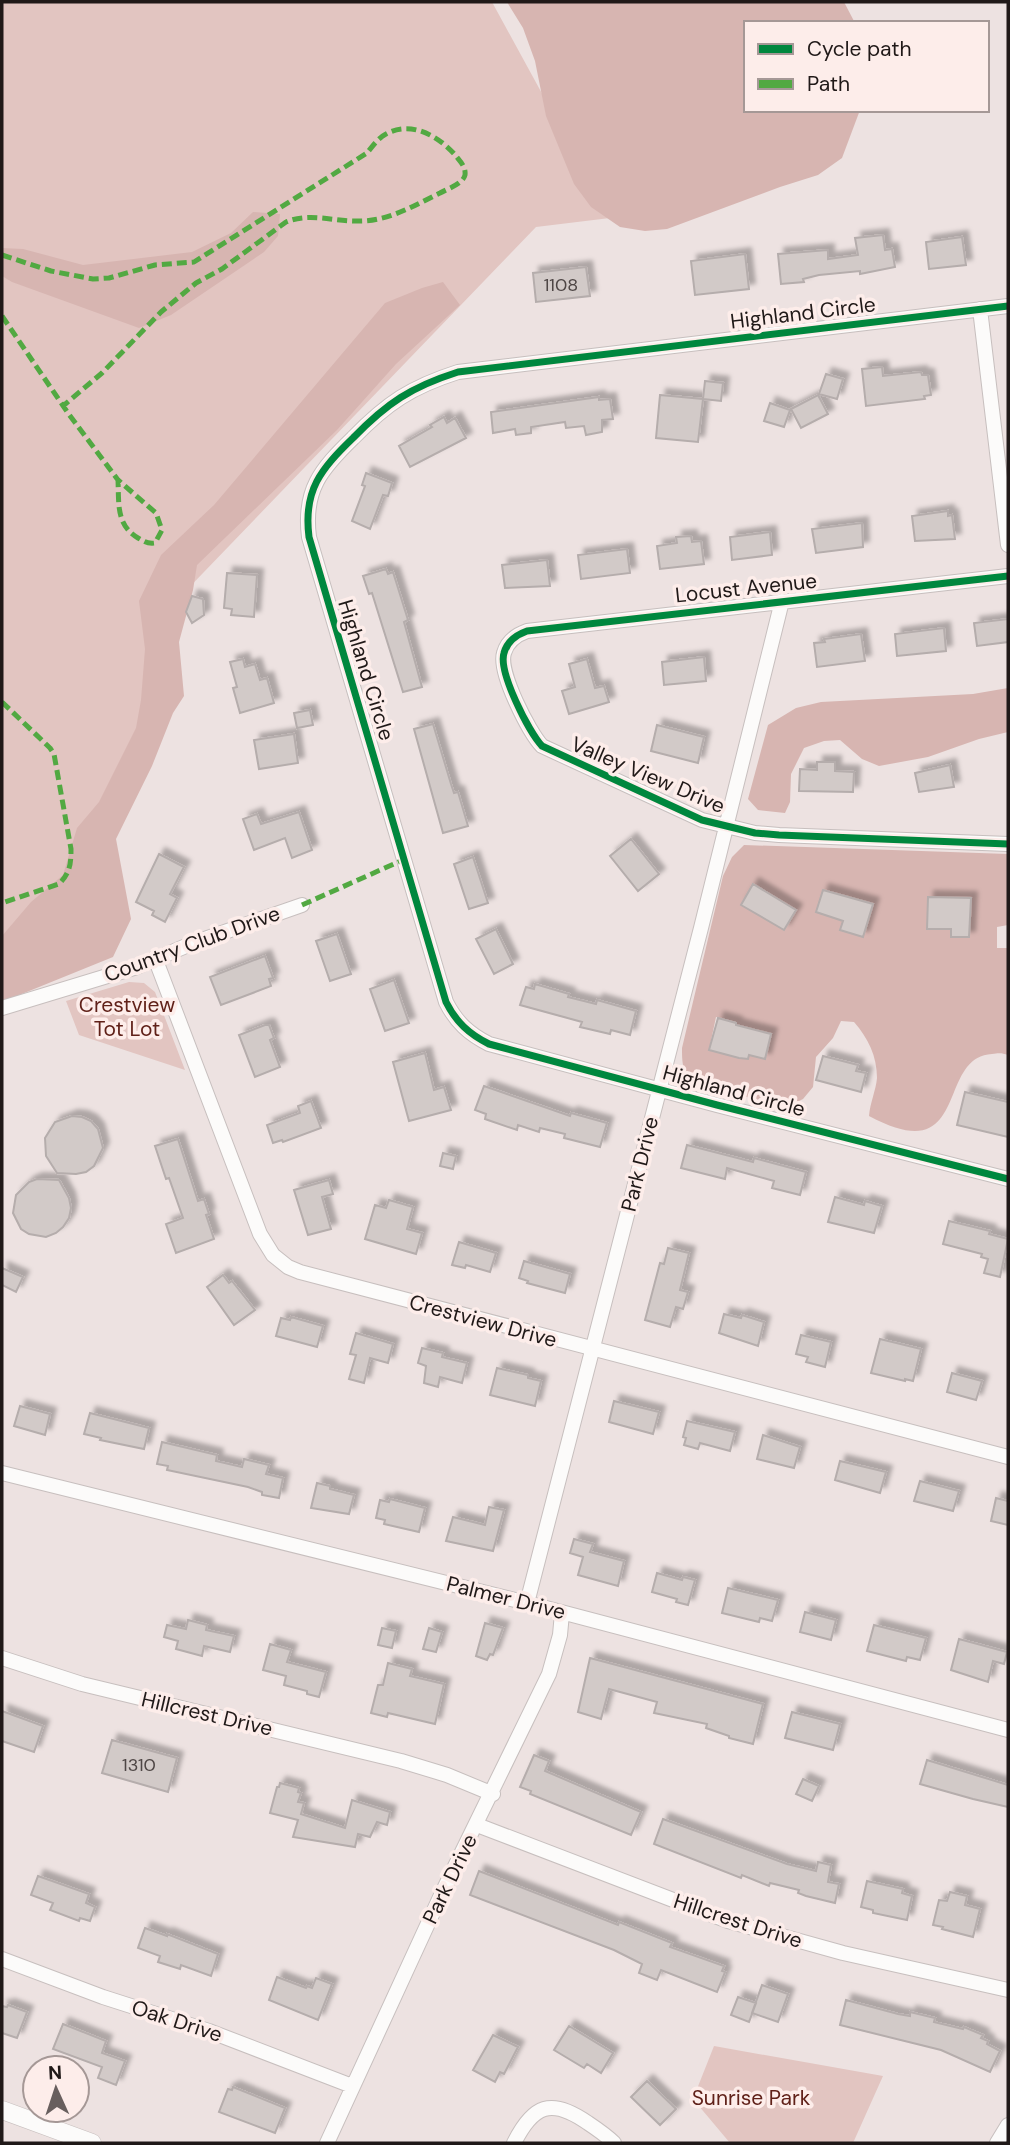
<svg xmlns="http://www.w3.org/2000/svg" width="1010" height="2145" font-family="'DM Sans',sans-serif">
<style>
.green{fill:#e2c5c1}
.forest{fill:#d7b5b1;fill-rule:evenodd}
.building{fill:#d2cac8;stroke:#b5adac;stroke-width:2;filter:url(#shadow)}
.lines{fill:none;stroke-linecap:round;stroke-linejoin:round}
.minor-casing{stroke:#c7bfbe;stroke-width:16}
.tertiary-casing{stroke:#c7bfbe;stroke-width:19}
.minor{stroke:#fcfbfa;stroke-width:14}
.tertiary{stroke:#fcfbfa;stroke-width:18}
.quiet{stroke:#52a942;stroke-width:5;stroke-dasharray:10 5;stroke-linecap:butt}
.cycleway-casing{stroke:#fdedea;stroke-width:11}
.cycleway{stroke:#00873e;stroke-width:7}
.labels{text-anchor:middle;stroke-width:7;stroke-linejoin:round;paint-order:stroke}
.number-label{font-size:18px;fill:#4e4645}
.street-label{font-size:21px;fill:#201918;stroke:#fdedea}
.park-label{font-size:21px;fill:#602119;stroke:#fdedea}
</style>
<defs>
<filter id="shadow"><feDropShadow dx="6" dy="-6" stdDeviation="2" flood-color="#0004"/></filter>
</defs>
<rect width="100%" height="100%" fill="#ede2e1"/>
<path class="green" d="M2 2H492L610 218 536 227 151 627 164 689 2 999Z
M129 982 144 983 155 992 185 1070 79 1035 66 1001Z
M714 2046 883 2076 853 2143H730L693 2099Z"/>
<path class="forest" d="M507 2H844L855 23H746V110H860L842 158 818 175 780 187 667 229 645 231 620 227 591 207 574 184 546 116 535 61 523 28Z
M253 212 280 214 278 236 264 252 171 315 139 328 12 282 2 276V248L23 249 83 265 192 252 231 233Z
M443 282 460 305 396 364 337 430 197 565 193 590 179 642 184 696 173 713 152 766 116 839 131 919 113 957 2 1002V936L31 902 63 875 77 828 99 802 136 728 141 700 145 649 139 601 161 555 214 505 385 303 422 288Z
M1008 688V732L979 739 928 757 879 766 862 759 840 740 824 741 804 748 791 774 790 802 785 813 758 810 748 799 768 725 796 708 821 702 973 694Z
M744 845 1008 854V925L997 927V948H1008V1055C1002 1053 999 1053 992 1054 935 1057 972 1171 869 1116 870 1103 876 1090 877 1078 877 1056 868 1038 854 1022L841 1021 833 1038 816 1057 813 1087 803 1099 795 1103 781 1106 700 1085C683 1076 682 1067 682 1048L723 876 732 857ZM753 884 796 910 784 930 741 905ZM824 890 873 904 863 937 840 930 843 921 816 912ZM928 897 970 898V927L927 928ZM716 1017 736 1022 749 1055 747 1059 709 1050Z"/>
<path class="building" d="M883 235 885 250 892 249 895 267 860 274V271L819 275 803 279 804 282 781 284 778 254 828 250V259L858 255 855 238Z
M962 237 966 265 929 269 926 242Z
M745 254 749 289 695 295 691 261Z
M586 267 590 296 536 302 533 273Z
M882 367 883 376 921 372 922 375H928L931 395 924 396 925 399 866 406 862 369Z
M826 374 843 379 837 399 819 394Z
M705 381 723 383 721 401 703 399Z
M660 395 703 399 698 442 656 438Z
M818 395 828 414 801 428 791 409Z
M599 397V400L610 399 613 419 602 420V432L586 435 584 426 566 428 565 422 531 427V433L516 435 515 429 493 433 491 412Z
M770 403 790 410 784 427 764 421Z
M444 417 447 423 455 418 466 438 410 467 399 446 432 427 430 425Z
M366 473 392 483 388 496 383 495 370 529 352 521 365 486 362 485Z
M948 511V516L952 515 955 539 915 541 912 516Z
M862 523 863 547 816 553 812 529Z
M770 532 772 555 732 560 730 537Z
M691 536 692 542 701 541 704 564 660 569 657 546 677 543 676 537Z
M627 549 630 573 581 579 578 555Z
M547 560 550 586 505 588 502 565Z
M386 569 388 574 393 572 408 620 404 622 422 687 403 692 372 593 369 594 363 576Z
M227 573 257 575 254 617 231 615 232 609 224 608Z
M192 596 203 599 204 615 192 623 186 612Z
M1008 619V642L977 646 974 623Z
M944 628 946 651 897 656 895 634Z
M861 634 865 661 817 667 814 643 825 642 824 639Z
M704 657 706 681 664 685 662 662Z
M243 659 245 667 255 664 260 680 267 678 274 703 240 713 233 688 237 687 230 662Z
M587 659 595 688 604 686 609 702 569 714 562 691 575 687 569 664Z
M310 710 313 725 297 728 294 713Z
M433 724 451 784 454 793 458 792 468 826 443 833 414 729Z
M657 725 704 737 698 763 651 751Z
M294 734 298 763 259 769 254 740Z
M817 762H835V771L854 772 853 792 799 791 800 769 817 770Z
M950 765 954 787 919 792 915 773Z
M299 812 312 850 292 858 285 838 254 850 243 819 257 814 261 824Z
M631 839 659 874 638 891 610 856Z
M159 854 184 867 170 894 177 898 165 922 152 915 154 911 136 902Z
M473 857 488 903 469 909 454 864Z
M753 884 796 910 784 930 741 905Z
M823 890 873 904 863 937 840 930 843 921 816 912Z
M928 897 971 898 969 937H951V929H927Z
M496 929 513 964 494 974 476 939Z
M337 934 351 974 330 981 316 941Z
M265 956 273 978 269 979 271 986 221 1005 210 977Z
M394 980 409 1023 385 1031 370 989Z
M535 984 569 994 568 997 596 1004 597 1000 636 1011 630 1035 611 1030 610 1034 580 1027 582 1022 520 1005 526 987 534 989Z
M718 1018 736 1023V1025L771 1034 765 1059 749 1055 748 1059 739 1058 709 1050Z
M265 1025H269L274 1038 270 1040 280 1067 255 1077 239 1035Z
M425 1053 434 1090 444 1087 451 1110 409 1121 393 1062Z
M823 1056 858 1065 856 1071 866 1073 861 1092 816 1080Z
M484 1086 570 1116 571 1113 607 1123 600 1147 564 1138 565 1134 540 1128 539 1132 518 1125 517 1130 485 1119 486 1114 475 1110Z
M965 1092 1008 1102V1137L957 1125Z
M311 1101 321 1128 283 1142 282 1140 273 1143 267 1125 300 1113 298 1106Z
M72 1116 82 1117 91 1121 98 1129 103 1148 94 1166 86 1172 76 1174 57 1173 46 1156 45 1138 55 1122Z
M178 1139 198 1201 204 1199 209 1214 206 1215 214 1239 176 1253 166 1224 183 1218 169 1178 166 1179 155 1146Z
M687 1145 753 1162 754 1158 806 1172 800 1195 772 1188 774 1181 727 1168 725 1179 681 1168Z
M443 1153 456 1156 453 1169 440 1166Z
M37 1179 59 1180 69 1198 71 1208 69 1218 63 1227 56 1233 46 1237 29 1234 21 1229 13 1213 16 1195 29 1182Z
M329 1180 333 1194 322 1197 331 1229 308 1235 294 1190Z
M835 1197 864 1205 865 1201 882 1206 874 1233 828 1222Z
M389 1200 413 1207 407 1229 422 1233 416 1254 365 1239 375 1205 386 1208Z
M949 1221 990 1231 989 1234 1008 1239 1000 1277 984 1273 988 1259 981 1257 982 1254 943 1244Z
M459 1242 496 1253 490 1272 466 1265 465 1268 452 1265Z
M668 1248 689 1253 680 1290 688 1292 683 1309 676 1307 670 1327 645 1320 660 1263 664 1264Z
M524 1261 570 1274 565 1293 527 1283 528 1281 519 1278Z
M2 1268 23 1277 16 1292 2 1285Z
M223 1275 229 1283 232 1281 255 1310 234 1325 207 1287Z
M724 1314 741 1318 742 1315 764 1322 758 1346 719 1333Z
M291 1317 323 1326 317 1347 276 1336 281 1318 290 1320Z
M356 1333 393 1344 388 1363 370 1358 364 1383 349 1379 356 1355 350 1354Z
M801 1335 831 1342 825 1367 806 1362 808 1357 796 1354Z
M880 1339 921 1349 913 1381 905 1379V1381L871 1373Z
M422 1348 443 1353 442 1357 467 1363 462 1383 440 1377 438 1387 424 1383 426 1366 418 1363Z
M497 1368 528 1375V1378L541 1381 535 1406 490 1395Z
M952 1373 982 1381 976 1400 947 1392Z
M614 1401 659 1412 653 1434 609 1422Z
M20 1406 50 1414 45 1435 14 1426Z
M90 1413 149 1428 144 1449 100 1440 101 1438 84 1434Z
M687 1421 735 1432 730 1451 700 1443 698 1449 684 1445 686 1438 683 1437Z
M763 1435 800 1447 794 1468 757 1459Z
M162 1442 217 1455 216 1461 242 1467 244 1459 269 1465 266 1474 283 1478 279 1498 262 1495V1492L248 1487 167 1470 168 1466 157 1464Z
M840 1461 886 1472 880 1493 835 1480Z
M920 1481 959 1491 953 1511 914 1501Z
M317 1483 330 1486V1489L354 1495 349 1514 311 1508Z
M996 1498 1008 1501V1525L991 1521Z
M390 1499 425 1508 419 1532 384 1524 385 1520 376 1518 380 1500 389 1502Z
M489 1507 504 1510 493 1551 446 1541 453 1517 485 1525Z
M574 1539 593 1544 590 1552 624 1561 618 1586 578 1575 583 1557 570 1553Z
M657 1573 682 1580 683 1577 695 1580 688 1605 676 1602 677 1599 652 1592Z
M728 1588 778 1600 772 1621 760 1618 759 1622 722 1613Z
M805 1612 836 1620 831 1640 800 1632Z
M188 1620 207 1625 206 1630 234 1636 230 1652 204 1646 202 1656 176 1649 178 1641 164 1637 167 1625 186 1629Z
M485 1623 503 1628 493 1655 490 1654 487 1660 476 1656Z
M874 1625 926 1638 920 1660 907 1657 906 1661 867 1651Z
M382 1628 396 1631 392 1648 378 1645Z
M429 1628 442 1632 436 1652 423 1649Z
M959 1639 1007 1652 1004 1664 993 1661 988 1682 951 1670Z
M270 1644 291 1650 287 1662 326 1672 319 1697 307 1694V1691L284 1685 286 1676 263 1670Z
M590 1658 763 1704 753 1744 729 1738V1736L706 1728 707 1724 654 1713 657 1702 609 1689 601 1719 578 1712Z
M388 1663 412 1669 410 1676 444 1684 435 1724 388 1713 387 1717 371 1713 378 1685H383Z
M2 1711 43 1726 34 1752 2 1741Z
M792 1712 840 1724 833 1750 785 1738Z
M112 1740 177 1758 168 1792 102 1773Z
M534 1755 549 1761 545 1771 641 1812 631 1835 530 1794 531 1791 520 1787Z
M927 1760 1008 1785V1807L973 1799 920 1784Z
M803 1779 819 1786 812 1801 796 1794Z
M280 1783 299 1788 298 1792 301 1793 298 1802 304 1803 301 1814 345 1828 352 1800 390 1812 387 1825 377 1822 370 1837 358 1834 355 1847 293 1837 298 1820 270 1813 277 1787H279Z
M663 1819 787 1864 816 1871 818 1862 831 1865 828 1882 839 1884 835 1903 806 1896 798 1893 799 1890 770 1883 769 1886 742 1875 741 1878 654 1844Z
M479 1871 618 1925 619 1922 672 1943 670 1947 724 1966 722 1971 725 1972 717 1992 661 1970 657 1980 639 1973 642 1964 614 1950 470 1895Z
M38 1876 89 1894 86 1903 95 1907 90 1921 80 1918 79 1921 50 1910 53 1903 31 1895Z
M867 1881 903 1889 902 1893 912 1896 907 1920 873 1913V1910L861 1907Z
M950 1892 967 1896 965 1905 980 1909 973 1937 942 1929 943 1927 933 1925 939 1900 947 1901Z
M145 1928 167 1936V1934L218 1954 211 1976 181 1965 180 1969 158 1962 160 1956 138 1948Z
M277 1977 306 1988 307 1986 312 1988 316 1978 332 1984 318 2020 269 2000Z
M762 1985 788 1994 778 2022 752 2013Z
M738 1997 756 2003 749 2022 731 2015Z
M846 2000 898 2014 910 2016V2012L935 2018 934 2022 963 2029 964 2027 983 2035 981 2038 988 2041 987 2044 1000 2051 990 2072 941 2050 840 2025Z
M8 2005 27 2012 17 2038 2 2033V2006L7 2007Z
M63 2024 106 2041 102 2053 125 2061 116 2085 98 2078 102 2067 53 2049Z
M569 2026 613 2053 601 2073 587 2064 584 2068 554 2050Z
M493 2035 518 2047 504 2074 500 2072 495 2082 473 2070Z
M647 2081 676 2109 660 2125 631 2097Z
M233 2087 285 2108 275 2133 219 2112 228 2089 232 2090Z"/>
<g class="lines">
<defs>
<path id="minor" d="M1008 306 458 372C411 387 387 403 353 438 321 469 303 490 309 537L446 1002C456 1022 469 1034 489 1044L717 1105 1008 1179
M980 309 1008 545
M1008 576 527 631C516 635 507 642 504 653 498 672 529 732 542 746L702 820 755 833 779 835 1008 844
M155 958 260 1234 273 1255 288 1267 300 1272 1008 1457
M2 1008 137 967 193 943 302 905
M2 1473 527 1603 1008 1730
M527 1603 701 928 782 601
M2 1658 82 1684 401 1761 447 1775 493 1794
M477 1825 728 1921 843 1953 1008 1990
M2 1959 103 1997 209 2031 352 2086
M327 2143 442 1893 549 1674 560 1635 562 1613
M514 2143C533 2105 551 2097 588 2123 597 2129 606 2135 614 2143
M997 2143 1008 2125"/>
<path id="tertiary" d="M2 2110 92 2143"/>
</defs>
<use href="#minor" class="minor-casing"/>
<use href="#tertiary" class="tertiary-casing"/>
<use href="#minor" class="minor"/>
<use href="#tertiary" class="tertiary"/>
<path class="quiet" d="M2 255 51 271 93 279 109 278 155 265 194 262 367 153C372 147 378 138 386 134 411 120 439 136 456 156 460 161 466 167 465 175 463 184 447 189 440 193 415 205 389 221 360 221 335 222 310 212 286 222L222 269 196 283 161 312 102 373 63 406
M2 316 68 413 118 480 156 513 162 530 155 543C148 544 145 542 138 538 116 525 119 504 118 480
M2 702 50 748 54 754 71 849C71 864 70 873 59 884L2 903
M302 905 405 859"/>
<defs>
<path id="cycleway" d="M1008 306 458 372C411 387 387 403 353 438 321 469 303 490 309 537L446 1002C456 1022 469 1034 489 1044L717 1105 1008 1179
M1008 576 527 631C516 635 507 642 504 653 498 672 529 732 542 746L702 820 755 833 779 835 1008 844"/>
</defs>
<use href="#cycleway" class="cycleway-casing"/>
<use href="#cycleway" class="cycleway"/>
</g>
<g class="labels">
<g class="number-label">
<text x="561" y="291">1108</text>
<text x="139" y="1771">1310</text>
</g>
<g class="street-label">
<text transform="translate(803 313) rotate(-7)" y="7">Highland Circle</text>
<text transform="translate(746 588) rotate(-6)" y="7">Locust Avenue</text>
<text transform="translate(366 670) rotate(73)" y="7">Highland Circle</text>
<text transform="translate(648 775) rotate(23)" y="7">Valley View Drive</text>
<text transform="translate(192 944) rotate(-20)" y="7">Country Club Drive</text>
<text transform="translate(734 1091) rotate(15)" y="7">Highland Circle</text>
<text transform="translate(640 1164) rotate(-76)" y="7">Park Drive</text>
<text transform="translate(483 1321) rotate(15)" y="7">Crestview Drive</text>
<text transform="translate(506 1598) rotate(14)" y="7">Palmer Drive</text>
<text transform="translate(207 1714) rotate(13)" y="7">Hillcrest Drive</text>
<text transform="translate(450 1879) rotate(-64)" y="7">Park Drive</text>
<text transform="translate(738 1921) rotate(18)" y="7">Hillcrest Drive</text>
<text transform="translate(177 2021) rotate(18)" y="7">Oak Drive</text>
</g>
<g class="park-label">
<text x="127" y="1012">Crestview<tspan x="127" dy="24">Tot Lot</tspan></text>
<text x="751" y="2105">Sunrise Park</text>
</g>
</g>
<rect width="1010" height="2145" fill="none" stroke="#201918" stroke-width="7"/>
<rect x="744" y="21" width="245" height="91" fill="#fdedea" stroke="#a59896" stroke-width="2"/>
<rect x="758" y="44" width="35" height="10" fill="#00873e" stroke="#a59896" stroke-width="2"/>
<text x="807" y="56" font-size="21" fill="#201918">Cycle path</text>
<rect x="758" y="79" width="35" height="10" fill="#52a942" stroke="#a59896" stroke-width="2"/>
<text x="807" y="91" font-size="21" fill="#201918">Path</text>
<g transform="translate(56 2089) rotate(357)"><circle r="33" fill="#fdedea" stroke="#a59896" stroke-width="2"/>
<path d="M0-5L12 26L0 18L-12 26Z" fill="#685f5e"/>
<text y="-10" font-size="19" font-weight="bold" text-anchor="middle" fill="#201918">N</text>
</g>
</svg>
